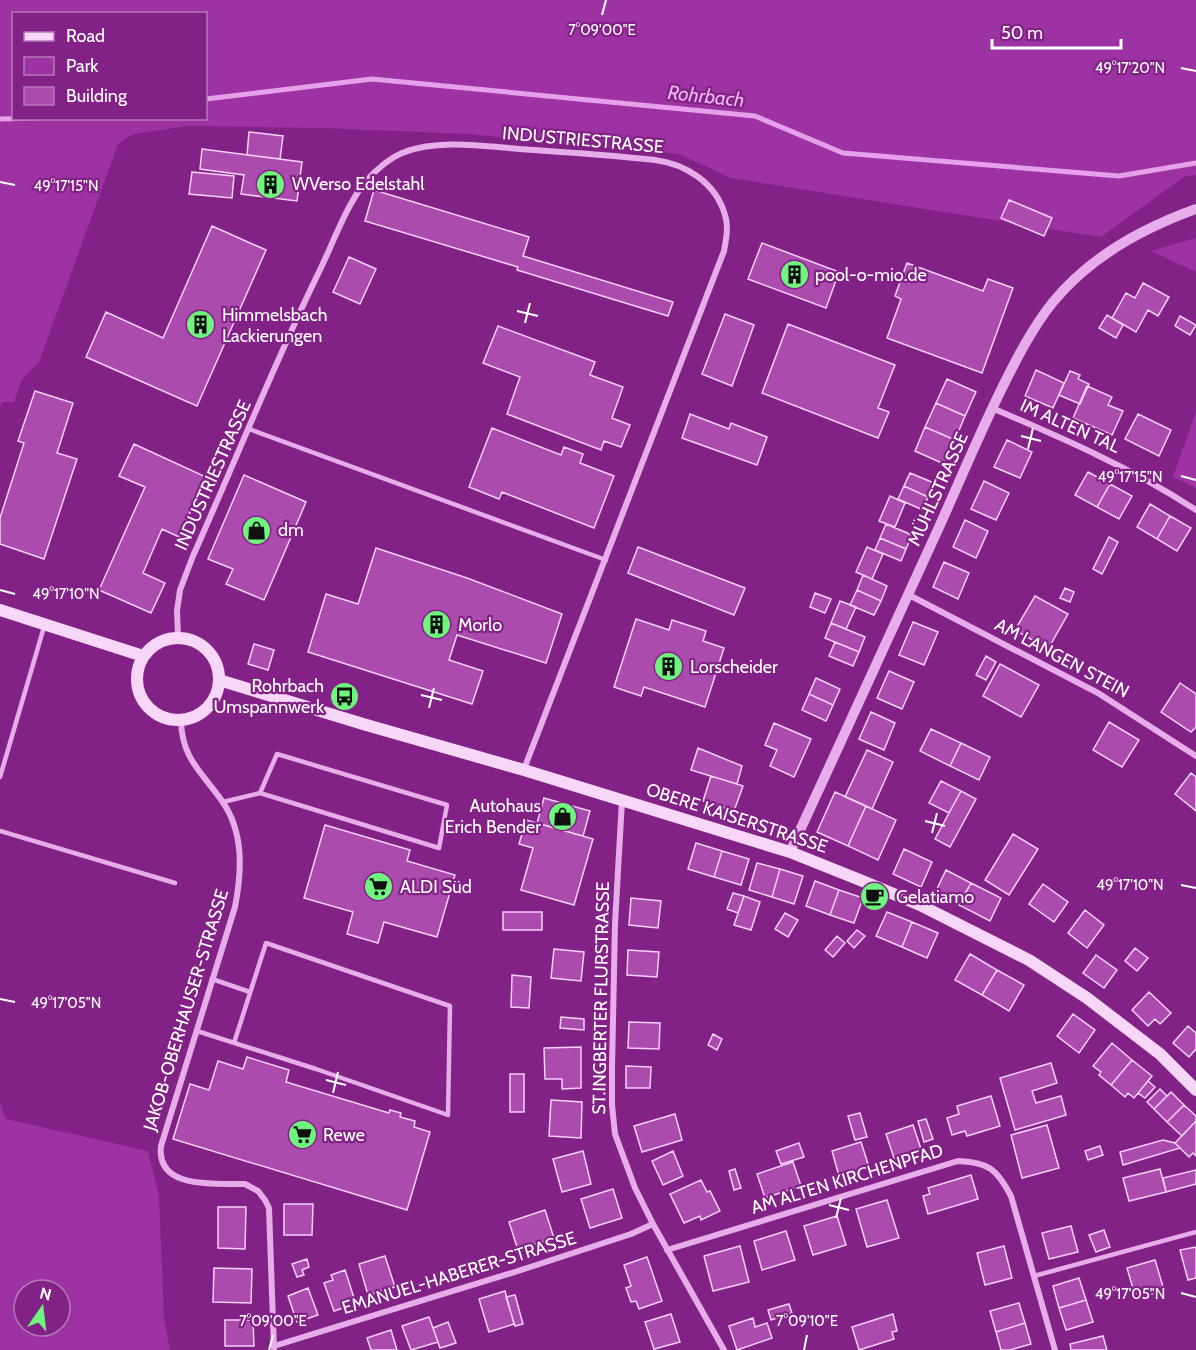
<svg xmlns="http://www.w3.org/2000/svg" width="1196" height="1350" font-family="Cabin,sans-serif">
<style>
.green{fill:#9d33a2;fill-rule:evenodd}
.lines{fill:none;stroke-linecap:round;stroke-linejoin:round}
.stream{stroke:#e6a0ea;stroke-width:5}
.building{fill:#ab4bae;stroke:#f5d0f7;stroke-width:1.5}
.service{stroke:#e7ace9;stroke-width:4.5}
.minor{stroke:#e7ace9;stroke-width:6}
.tertiary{stroke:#e7ace9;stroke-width:10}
.secondary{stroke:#f7d6f7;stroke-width:12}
.ticks{fill:none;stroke:#fff;stroke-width:2}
.labels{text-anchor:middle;stroke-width:4.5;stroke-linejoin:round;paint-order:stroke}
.street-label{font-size:18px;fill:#fff;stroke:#832286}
.poi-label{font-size:18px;fill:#fff;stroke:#832286;text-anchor:start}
.water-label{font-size:20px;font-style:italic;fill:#eeb7f0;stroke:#832286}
.ticks-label{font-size:15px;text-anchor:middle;fill:#fff;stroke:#832286;stroke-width:4.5;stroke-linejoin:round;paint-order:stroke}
</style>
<rect width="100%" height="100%" fill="#832286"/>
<path class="green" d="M0 0H1196V175L1185 176 1101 237 731 178 679 154 468 134 324 128 187 126 133 134 118 144 39 362 22 379 14 402H2L0 407ZM14 14H206V118H14Z
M1196 238V272L1151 251Z
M1196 412V488L1173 477Z
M0 1103 6 1119 148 1151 159 1196 164 1318 170 1350H0ZM24 1290H60V1326H24Z"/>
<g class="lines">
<path class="stream" d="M206 99 372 79 755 116 843 153 1119 176 1196 163
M0 119 40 118"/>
</g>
<path class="building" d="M249 132 283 136 280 159 247 155Z
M202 149 302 162 297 201 241 194 244 175 200 169Z
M192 172 234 176 232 198 189 194Z
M374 190 529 237 523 256 673 302 668 316 517 270 518 267 365 221Z
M1009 200 1052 218 1044 236 1001 218Z
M212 226 266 250 197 406 86 357 106 312 163 338Z
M762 243 839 272 826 308 748 279Z
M349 257 376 269 360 304 333 292Z
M907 263 983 291 988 279 1013 288 982 373 887 338 901 299 895 296Z
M1143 283 1169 297 1158 316 1148 310 1136 332 1112 318 1126 293 1135 298Z
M725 314 754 325 732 386 702 374Z
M1107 315 1123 325 1116 338 1099 328Z
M1180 316 1196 325 1190 335 1175 326Z
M788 324 895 365 878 408 889 412 878 438 762 393Z
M498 326 595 362 590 375 623 387 612 418 630 425 621 447 604 441 601 450 507 414 520 377 483 363Z
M1036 370 1064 383 1053 408 1025 396Z
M1070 371 1080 375 1078 379 1089 384 1080 404 1059 395Z
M947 379 976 392 965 416 936 403Z
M1087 386 1112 397 1108 405 1123 411 1112 435 1073 418Z
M35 391 73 403 57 453 77 459 44 559 0 544V518L24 443 18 441Z
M936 403 965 416 955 440 925 427Z
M690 414 729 429 731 423 767 437 757 465 682 438Z
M1138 414 1171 430 1159 456 1125 439Z
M925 427 955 440 944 464 915 451Z
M492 428 561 455 564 447 583 454 580 463 614 476 594 528 502 492 499 499 469 487Z
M1007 440 1032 452 1020 478 994 467Z
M134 444 206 477 179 537 162 529 143 573 165 583 151 613 99 590 145 487 119 476Z
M1088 472 1110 484 1097 507 1075 495Z
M910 473 934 483 928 497 904 486Z
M244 475 306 502 264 600 226 584 233 569 208 559Z
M984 481 1009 493 996 520 971 509Z
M1110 484 1132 496 1119 519 1097 507Z
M904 486 928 497 923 510 898 499Z
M890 496 905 503 895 527 879 521Z
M1150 504 1170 516 1157 539 1137 527Z
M1170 516 1191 528 1177 551 1157 539Z
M965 520 988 531 976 558 953 547Z
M886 524 912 535 906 549 880 538Z
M1109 537 1118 542 1102 574 1093 569Z
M880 538 906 549 901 561 875 550Z
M638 547 745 588 734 615 628 573Z
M867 547 883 554 872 579 856 572Z
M376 548 467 578 562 614 546 663 457 635 449 660 483 671 472 704 308 652 326 594 358 604Z
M944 562 969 573 958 599 933 587Z
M863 575 887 586 881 601 857 590Z
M1065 588 1074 592 1070 602 1060 598Z
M857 590 881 601 874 615 850 605Z
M815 593 831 599 825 613 810 607Z
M1035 596 1068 614 1048 649 1015 630Z
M840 601 856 607 846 629 831 623Z
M636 619 669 630 672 620 706 631 703 641 724 648 705 707 644 687 641 696 614 687Z
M913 622 938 632 924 665 899 655Z
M831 623 865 637 859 652 825 638Z
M835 642 859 652 853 666 829 656Z
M254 644 274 650 268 670 248 664Z
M986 656 996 662 986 680 976 675Z
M1000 664 1039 685 1021 717 983 696Z
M889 671 914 682 902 709 877 698Z
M816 678 840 689 833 705 809 694Z
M1180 683 1196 694V727L1191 732 1161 712Z
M809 694 833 705 826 721 802 710Z
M871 712 895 723 884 750 859 739Z
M1109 722 1139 740 1122 767 1093 750Z
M774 723 811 739 794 777 770 766 777 750 765 745Z
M931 729 961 743 950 766 920 751Z
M961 743 990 757 979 780 950 766Z
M698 748 742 766 737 784 691 770Z
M867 750 893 762 872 809 845 797Z
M1191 773 1196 777V811L1175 794Z
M711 776 743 786 734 811 703 801Z
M941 781 961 791 949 813 929 803Z
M961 791 976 799 950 847 935 839Z
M835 792 866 806 848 846 817 832Z
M544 798 590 811 583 836 537 823Z
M866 806 896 820 878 860 848 846Z
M526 820 593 839 574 905 521 890 533 848 519 844Z
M325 825 410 850 407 861 455 875 437 937 384 922 378 943 347 934 353 912 304 898Z
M1013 834 1038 849 1009 895 985 880Z
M696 843 722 851 714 877 688 869Z
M904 849 932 862 921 887 893 874Z
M722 851 749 859 741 885 714 877Z
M757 863 780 869 772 897 749 890Z
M780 869 803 876 794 904 772 897Z
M946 870 971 883 959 905 935 893Z
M815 881 839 890 830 915 806 906Z
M971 883 1001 898 990 921 959 905Z
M1043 884 1068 902 1054 922 1029 904Z
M839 890 863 898 854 923 830 915Z
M733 893 744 896 738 913 727 909Z
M744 896 760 902 751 930 734 925Z
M631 898 661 901 658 928 629 925Z
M1085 910 1104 925 1087 948 1068 933Z
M503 912H542V930H503Z
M887 912 912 922 902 947 876 936Z
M785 913 798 920 788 937 775 929Z
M912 922 938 933 927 958 902 947Z
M857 930 865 936 854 948 847 941Z
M837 936 845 943 833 957 825 950Z
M1135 948 1148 958 1137 971 1125 961Z
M554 949 584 952 581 981 551 978Z
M628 950 659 952 657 977 627 975Z
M970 954 997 970 982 995 955 980Z
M1096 955 1117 970 1104 988 1083 973Z
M997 970 1024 985 1009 1011 982 995Z
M512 975 531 977 529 1008 511 1007Z
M1149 992 1171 1013 1160 1024 1155 1019 1148 1026 1132 1010Z
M1073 1014 1095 1030 1079 1053 1057 1036Z
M561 1017 584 1019V1030L560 1028Z
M629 1022 660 1023 659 1049 628 1048Z
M1188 1026 1196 1033V1049L1189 1057 1173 1043Z
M713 1034 722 1039 717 1050 708 1045Z
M1112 1043 1132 1060 1111 1085 1099 1075 1101 1072 1093 1066Z
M581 1047V1088L562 1089V1079H545L544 1048Z
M247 1057 289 1070 286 1082 389 1113 390 1110 401 1113 400 1117 415 1121 414 1127 430 1132 407 1210 173 1139 190 1084 209 1090 218 1061 243 1069Z
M1132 1060 1152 1076 1134 1098 1128 1093 1125 1097 1111 1085Z
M1051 1063 1057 1083 1032 1091 1036 1103 1061 1096 1066 1115 1015 1130 1000 1078Z
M626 1066 651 1067 650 1088H626Z
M510 1074H524V1112H510Z
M1148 1081 1155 1087 1145 1098 1138 1093Z
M1160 1089 1167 1096 1154 1109 1147 1102Z
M1171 1092 1184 1105 1167 1122 1154 1109Z
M991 1096 1000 1126 967 1136 965 1131 952 1135 947 1118 959 1114 957 1106Z
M551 1100 582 1102 581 1138 549 1136Z
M1184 1105 1196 1116V1121L1182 1136 1167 1122Z
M860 1113 867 1137 855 1140 848 1116Z
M675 1114 682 1140 642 1152 634 1126Z
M926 1119 933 1139 924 1142 918 1121Z
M1196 1121V1156L1193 1153 1189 1157 1175 1143Z
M913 1125 922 1152 895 1161 886 1134Z
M1047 1125 1059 1168 1022 1178 1011 1135Z
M1163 1140 1175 1143 1180 1148 1123 1165 1120 1152Z
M861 1142 869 1167 839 1176 832 1151Z
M799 1143 804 1157 781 1164 776 1151Z
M1100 1146 1103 1155 1088 1160 1085 1151Z
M583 1151 591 1184 562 1192 553 1159Z
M673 1151 683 1176 663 1185 652 1161Z
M793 1162 801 1186 765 1198 757 1174Z
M735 1169 741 1188 734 1190 729 1171Z
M1160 1169 1166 1192 1129 1201 1123 1178Z
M1196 1170V1184L1166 1192 1163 1178Z
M971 1175 978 1199 928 1214 923 1196 930 1194 928 1188Z
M701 1180 707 1192 710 1191 720 1211 701 1220 700 1216 684 1223 670 1194Z
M613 1189 622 1218 590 1228 581 1199Z
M887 1200 899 1238 867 1247 856 1209Z
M284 1204H313L312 1235H284Z
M218 1207H246L245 1249 218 1248Z
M545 1210 554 1238 518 1250 509 1222Z
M837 1216 846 1245 813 1255 804 1226Z
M1071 1226 1078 1252 1049 1259 1042 1233Z
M1104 1230 1110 1247 1096 1252 1089 1235Z
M786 1231 795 1260 762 1270 754 1241Z
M740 1246 749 1282 713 1291 704 1256Z
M1004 1246 1012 1278 985 1285 977 1253Z
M1196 1247V1278L1188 1280 1180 1250Z
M385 1256 395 1287 368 1295 359 1264Z
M647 1257 662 1301 639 1309 636 1301 631 1302 626 1288 631 1286 624 1265Z
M307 1259 309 1267 302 1270 304 1275 297 1277 292 1264Z
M1155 1260 1164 1290 1136 1299 1127 1268Z
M214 1268 252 1269 251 1303 213 1302Z
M345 1270 356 1304 334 1311 324 1283 333 1280 331 1275Z
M1079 1278 1086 1300 1059 1308 1053 1286Z
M308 1288 318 1315 297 1322 288 1296Z
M505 1291 514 1324 489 1332 479 1299Z
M515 1295 523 1324 515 1326 506 1297Z
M1086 1300 1093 1322 1066 1330 1059 1308Z
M1019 1303 1025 1323 996 1332 990 1311Z
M789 1304 792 1313 771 1320 768 1310Z
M671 1314 680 1342 654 1349 645 1322Z
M893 1314 897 1331 892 1332 894 1339 859 1350 852 1327Z
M429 1317 438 1342 411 1350 402 1326Z
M753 1318 755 1327 767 1323 772 1338 737 1350 729 1326Z
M225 1320H253L254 1346H225Z
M448 1322 456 1343 440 1348 433 1328Z
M1025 1323 1031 1344 1010 1350H1001L996 1332Z
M391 1330 397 1350H371L367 1338Z
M1103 1336 1107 1350H1071L1070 1344Z"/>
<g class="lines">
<path class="service" d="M249 429 606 560
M0 777 44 627
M223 802 260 793 439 848 447 805 277 754 260 793
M0 831 175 883
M212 979 250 992
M197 1031 316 1069 448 1115 450 1006 266 943 234 1043
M1034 1276 1196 1232"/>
<path class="minor" d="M992 408C1062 438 1132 468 1196 510
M909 595 1098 693 1196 756
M178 637 177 611 180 590 193 556C235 462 273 366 318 274 333 244 345 207 366 181 376 170 388 159 402 153 437 139 482 146 519 149 564 152 609 155 655 160 686 164 716 183 725 215 729 226 726 240 724 251L524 769
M181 721C182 759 202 772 222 801 244 832 242 871 235 907L161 1146C156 1190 215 1183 245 1184L258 1191 265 1200 269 1208 274 1350
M622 800 615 924 612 1068V1105L615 1134 635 1188 653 1224 724 1350
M667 1250 958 1161C988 1162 997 1169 1011 1196L1055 1350
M274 1346 518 1271 631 1234 653 1224"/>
<path class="tertiary" d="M790 852C840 743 891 634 940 525 961 478 981 430 1004 384 1018 356 1033 327 1053 302 1089 258 1143 228 1196 209"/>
<path class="secondary" d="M0 610 143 656
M137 679a41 41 0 1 1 82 0a41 41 0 1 1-82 0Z
M219 680 363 724 524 770 790 852 860 880 920 905 1029 960 1087 998 1160 1054 1196 1090"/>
</g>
<path class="ticks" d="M602 15 606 0M1181 68 1196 71M0 182 15 185M517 311 538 316M525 323 530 303M1021 436 1041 441M1028 449 1033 428M1181 476 1196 480M0 590 15 594M421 695 442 700M429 708 434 688M925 821 945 826M932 833 937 813M1181 885 1196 888M0 999 15 1002M326 1080 346 1085M333 1093 338 1072M829 1205 849 1210M836 1218 841 1198M1181 1293 1196 1297M269 1350 273 1335M804 1350 807 1335"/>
<defs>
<symbol id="building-disc" viewBox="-11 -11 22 22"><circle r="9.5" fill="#6ef57e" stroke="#832286"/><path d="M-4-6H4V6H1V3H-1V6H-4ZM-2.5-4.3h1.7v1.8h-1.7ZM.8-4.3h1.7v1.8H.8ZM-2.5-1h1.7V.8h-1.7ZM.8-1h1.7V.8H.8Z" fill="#111"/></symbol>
<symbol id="shop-disc" viewBox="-11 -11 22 22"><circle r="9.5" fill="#6ef57e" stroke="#832286"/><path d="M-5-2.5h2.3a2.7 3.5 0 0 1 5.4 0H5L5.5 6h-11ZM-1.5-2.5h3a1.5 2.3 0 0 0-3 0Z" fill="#111"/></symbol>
<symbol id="bus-disc" viewBox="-11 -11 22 22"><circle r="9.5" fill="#6ef57e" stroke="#832286"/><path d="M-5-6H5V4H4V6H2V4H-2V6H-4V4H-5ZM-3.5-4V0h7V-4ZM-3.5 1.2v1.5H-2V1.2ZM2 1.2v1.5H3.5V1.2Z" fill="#111"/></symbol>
<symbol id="supermarket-disc" viewBox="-11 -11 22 22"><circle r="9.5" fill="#6ef57e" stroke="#832286"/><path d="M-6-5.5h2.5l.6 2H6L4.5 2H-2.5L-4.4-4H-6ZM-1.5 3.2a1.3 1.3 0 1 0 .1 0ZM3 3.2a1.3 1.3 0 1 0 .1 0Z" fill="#111"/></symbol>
<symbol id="cafe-disc" viewBox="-11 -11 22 22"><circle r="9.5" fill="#6ef57e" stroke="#832286"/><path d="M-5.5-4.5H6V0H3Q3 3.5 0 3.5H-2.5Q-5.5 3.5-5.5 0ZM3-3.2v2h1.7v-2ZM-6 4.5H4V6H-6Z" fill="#111"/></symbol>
</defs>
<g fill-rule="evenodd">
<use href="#building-disc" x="254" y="168" width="33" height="33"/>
<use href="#building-disc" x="778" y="258" width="33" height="33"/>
<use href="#building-disc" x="184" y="308" width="33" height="33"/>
<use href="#shop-disc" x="240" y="514" width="33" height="33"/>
<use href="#building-disc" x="420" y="608" width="33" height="33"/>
<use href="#building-disc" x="652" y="650" width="33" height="33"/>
<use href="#bus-disc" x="328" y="680" width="33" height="33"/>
<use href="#shop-disc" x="546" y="800" width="33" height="33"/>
<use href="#supermarket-disc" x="362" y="870" width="33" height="33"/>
<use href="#cafe-disc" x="858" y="880" width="33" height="33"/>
<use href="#supermarket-disc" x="286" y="1118" width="33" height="33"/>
</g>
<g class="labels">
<g class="street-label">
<text transform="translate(583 140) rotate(5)" y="6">INDUSTRIESTRASSE</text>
<text transform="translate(1070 426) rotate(24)" y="6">IM ALTEN TAL</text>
<text transform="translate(213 475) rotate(-66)" y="6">INDUSTRIESTRASSE</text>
<text transform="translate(938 489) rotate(-66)" y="6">MÜHLSTRASSE</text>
<text transform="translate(1062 658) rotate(28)" y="6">AM LANGEN STEIN</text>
<text transform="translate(737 818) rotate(18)" y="6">OBERE KAISERSTRASSE</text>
<text transform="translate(601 998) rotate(-89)" y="6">ST.INGBERTER FLURSTRASSE</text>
<text transform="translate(186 1010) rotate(-73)" y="6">JAKOB-OBERHAUSER-STRASSE</text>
<text transform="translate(847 1179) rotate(-17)" y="6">AM ALTEN KIRCHENPFAD</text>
<text transform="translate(459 1273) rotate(-17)" y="6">EMANUEL-HABERER-STRASSE</text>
</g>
<g class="poi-label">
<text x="292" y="190">WVerso Edelstahl</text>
<text x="815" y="281">pool-o-mio.de</text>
<text x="222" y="321">Himmelsbach<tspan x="222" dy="21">Lackierungen</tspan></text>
<text x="278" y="536">dm</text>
<text x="458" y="631">Morlo</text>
<text x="690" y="673">Lorscheider</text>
<text x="324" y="692" text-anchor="end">Rohrbach<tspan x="324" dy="21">Umspannwerk</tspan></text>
<text x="541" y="812" text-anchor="end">Autohaus<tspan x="541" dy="21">Erich Bender</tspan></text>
<text x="400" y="893">ALDI Süd</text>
<text x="896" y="903">Gelatiamo</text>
<text x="323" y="1141">Rewe</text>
</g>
<g class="water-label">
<text transform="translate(706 96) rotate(6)" y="7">Rohrbach</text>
</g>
</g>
<g class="ticks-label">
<text x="602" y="35">7°09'00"E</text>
<text x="1130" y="73">49°17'20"N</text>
<text x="66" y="191">49°17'15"N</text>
<text x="1130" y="482">49°17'15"N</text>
<text x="66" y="599">49°17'10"N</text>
<text x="1130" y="890">49°17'10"N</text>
<text x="66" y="1008">49°17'05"N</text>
<text x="1130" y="1299">49°17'05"N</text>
<text x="273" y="1326">7°09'00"E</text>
<text x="807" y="1326">7°09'10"E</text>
</g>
<rect x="12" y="12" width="195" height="108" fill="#832286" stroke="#b57ab6" stroke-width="1.5"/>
<rect x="24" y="32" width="30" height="9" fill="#f7d6f7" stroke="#b57ab6" stroke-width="1.5"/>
<text x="66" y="42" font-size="18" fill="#ffffff">Road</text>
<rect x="24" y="57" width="30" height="18" fill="#9d33a2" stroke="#b57ab6" stroke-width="1.5"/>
<text x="66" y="72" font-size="18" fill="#ffffff">Park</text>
<rect x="24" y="87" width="30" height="18" fill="#ab4bae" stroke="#b57ab6" stroke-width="1.5"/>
<text x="66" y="102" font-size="18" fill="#ffffff">Building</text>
<g transform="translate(42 1308) rotate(14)"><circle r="28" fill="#832286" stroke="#b57ab6" stroke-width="1.5"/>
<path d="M0-4.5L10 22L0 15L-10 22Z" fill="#6ef57e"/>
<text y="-9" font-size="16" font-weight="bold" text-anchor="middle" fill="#ffffff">N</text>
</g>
<path d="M992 39v9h129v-9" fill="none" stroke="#ffffff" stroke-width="3"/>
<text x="1001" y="39" font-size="18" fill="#ffffff" stroke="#832286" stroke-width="4.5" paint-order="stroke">50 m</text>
</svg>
